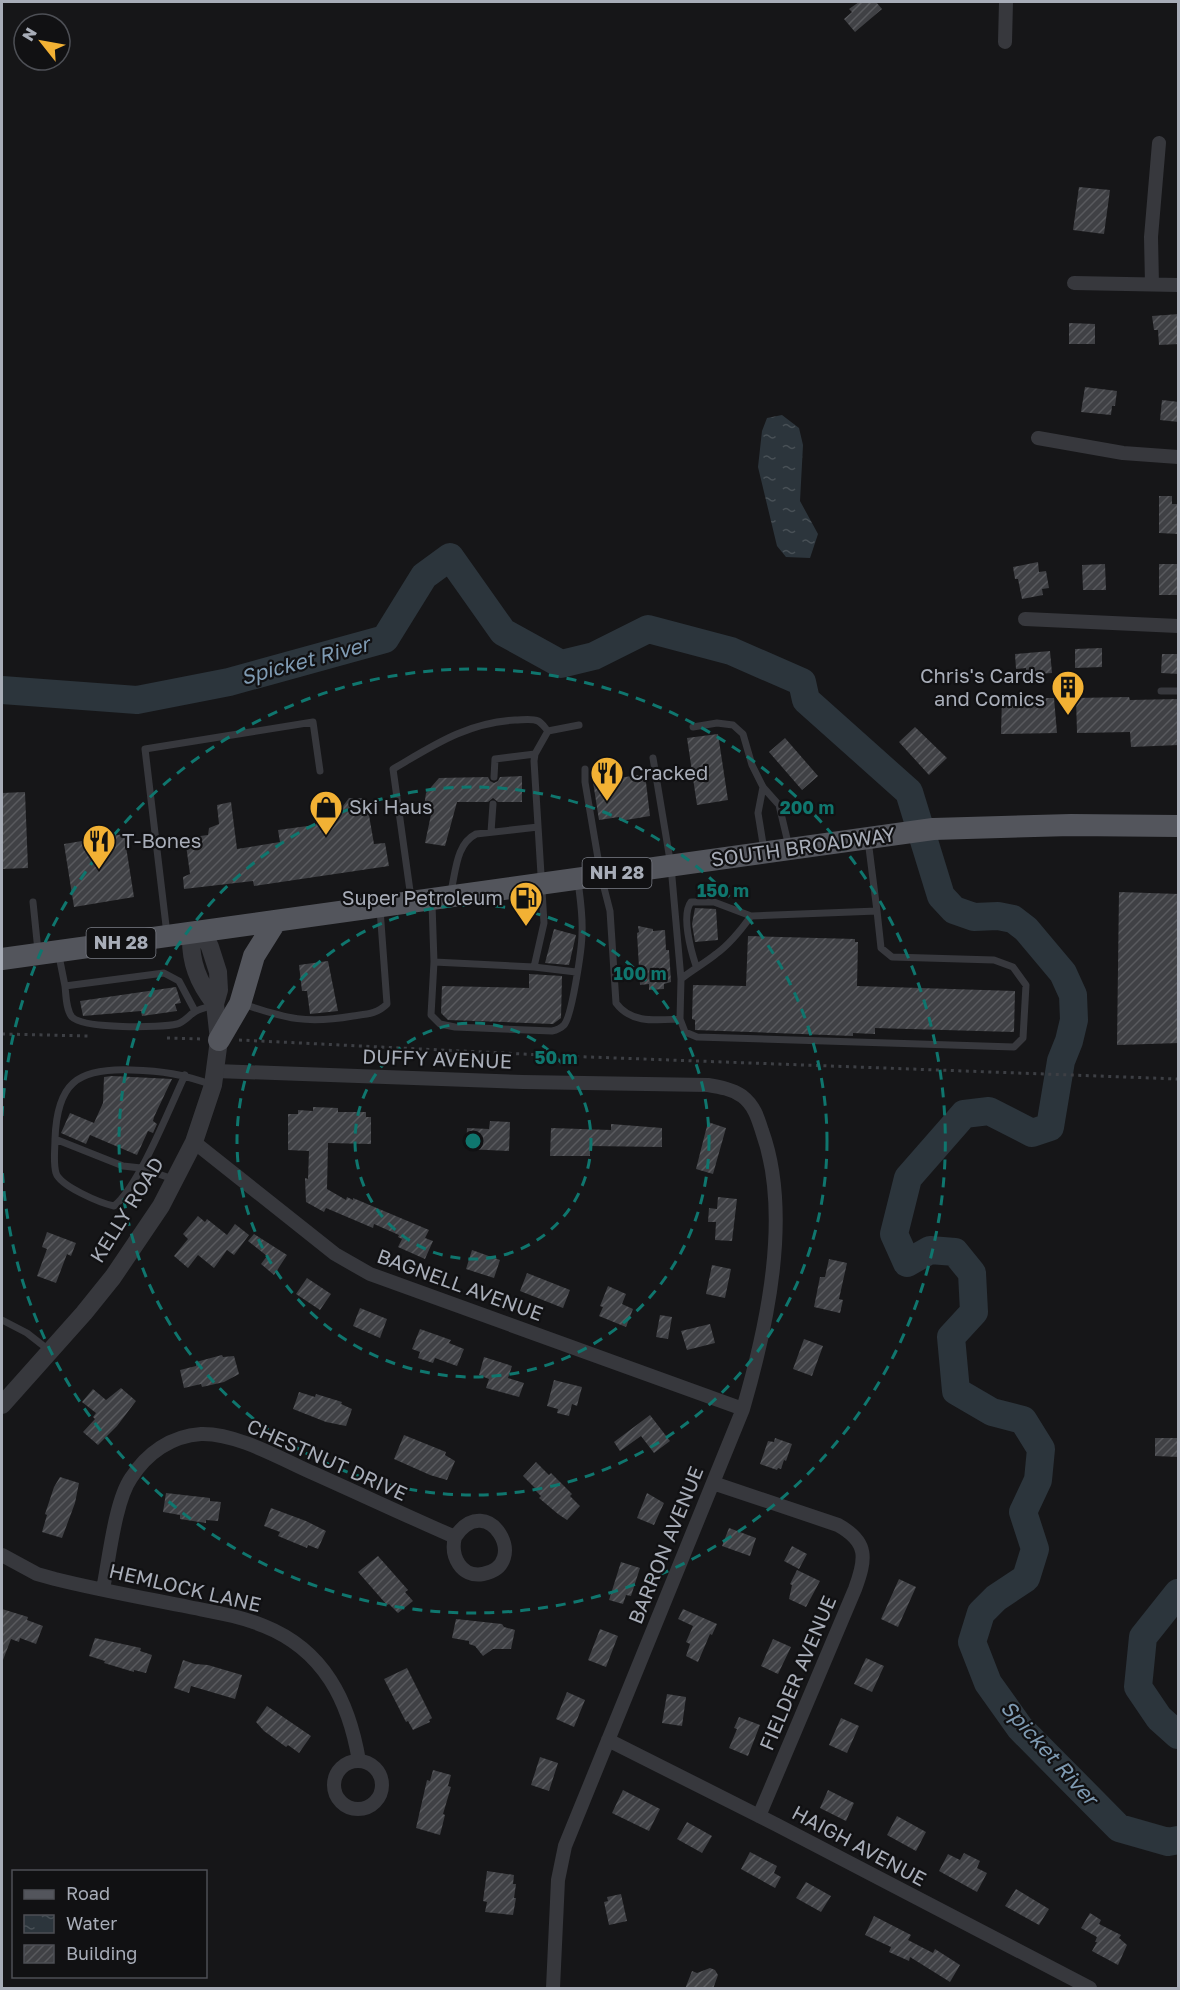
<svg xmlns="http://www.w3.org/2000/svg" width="1180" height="1990" font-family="'Golos Text',sans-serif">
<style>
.water{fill:url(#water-ripples)}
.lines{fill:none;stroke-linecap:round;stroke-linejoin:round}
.river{stroke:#2c353c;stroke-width:28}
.building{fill:url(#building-hatch)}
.path{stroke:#3d3f44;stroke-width:3;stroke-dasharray:3 4.5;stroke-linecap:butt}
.service{stroke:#37383d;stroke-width:7}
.minor{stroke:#37383d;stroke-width:14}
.tertiary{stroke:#37383d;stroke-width:18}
.primary{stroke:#53555c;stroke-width:22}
.ring{fill:none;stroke:#0f766e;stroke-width:3;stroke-dasharray:10 8}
.labels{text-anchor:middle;stroke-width:4.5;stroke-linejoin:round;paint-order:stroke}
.shield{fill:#111113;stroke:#7b7e86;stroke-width:1.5}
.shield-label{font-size:18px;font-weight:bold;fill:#a8adb8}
.poi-label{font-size:20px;fill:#a8adb8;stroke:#111113;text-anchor:start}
.street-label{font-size:20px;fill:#a8adb8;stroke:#111113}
.water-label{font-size:21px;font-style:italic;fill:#7f9bb3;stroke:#111113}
.centre{fill:#0f766e;stroke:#111113;stroke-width:3}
.ring-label{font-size:18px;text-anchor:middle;font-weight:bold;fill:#0f766e;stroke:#111113;stroke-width:4.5;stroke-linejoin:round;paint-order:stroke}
</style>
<defs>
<pattern id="water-ripples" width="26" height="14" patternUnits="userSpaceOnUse" patternTransform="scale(1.5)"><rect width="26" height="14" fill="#2c353c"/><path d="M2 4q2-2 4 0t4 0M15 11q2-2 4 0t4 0" fill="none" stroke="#485056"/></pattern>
<pattern id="building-hatch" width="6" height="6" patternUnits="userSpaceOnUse" patternTransform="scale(1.5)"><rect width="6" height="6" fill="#404145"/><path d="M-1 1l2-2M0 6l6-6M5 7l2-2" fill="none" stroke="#595a5e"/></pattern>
</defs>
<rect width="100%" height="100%" fill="#161618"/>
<path class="water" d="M782 415 799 428 803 445 800 501 818 534 810 558 786 557 777 546 758 467 762 431 767 418Z"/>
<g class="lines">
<path class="river" d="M2 690 137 700 229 682 385 639 424 576 450 557 503 632 561 664 594 656 648 629 731 651 802 682 806 700 909 792 941 896 954 910 974 917 998 916 1013 919 1026 929 1063 973 1073 995 1074 1020 1069 1041 1061 1061 1050 1127 1032 1133 989 1111 964 1114 908 1178 894 1234 907 1263 930 1250 955 1252 972 1273 974 1312 951 1337 956 1391 992 1412 1023 1420 1041 1449 1038 1480 1023 1512 1035 1549 1026 1578 996 1598 981 1613 972 1642 988 1683 1020 1728 1119 1828 1168 1842 1178 1840
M1178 1593 1143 1637 1138 1687 1159 1718 1178 1735"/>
</g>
<path class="building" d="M859 2H876L882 9 855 32 844 19 852 12 849 9Z
M1079 187 1110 190 1104 234 1073 230Z
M1179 314V344L1159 345 1158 330H1154L1152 316Z
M1069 323 1095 324V344H1069Z
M1085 387 1117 391 1115 406H1112L1111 415 1081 412Z
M1162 400 1179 402V422L1160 420Z
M1159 496H1172V504H1179V534L1159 533Z
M1038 562 1039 572 1046 571 1049 588 1042 589 1043 595 1022 599 1018 579H1015L1013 567Z
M1105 564 1106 590H1083L1082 565Z
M1159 564H1179V595H1159Z
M1102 648V667L1075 668V649Z
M1050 651 1052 673 1026 675V668L1016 669 1015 654Z
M1162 654H1179V674L1161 673Z
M1129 697 1130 700 1179 699V745L1131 747 1130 732 1077 733 1076 698Z
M1002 698H1054L1057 733 1001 734Z
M915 727 947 758 929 775 899 742Z
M718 734 728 800 697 805 687 738Z
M785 738 818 776 802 790 769 752Z
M645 774 650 816 620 821 619 817 599 820 593 782Z
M522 776V802H498L493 798 488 802H457L445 846 425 843 432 810 424 807 426 793 439 778 488 777 490 781 494 783 498 781 500 777Z
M25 792 28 868 2 869V793Z
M349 798H366L374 844 385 843 389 866 254 886 253 881 184 889 183 877 190 874 185 838 208 835 209 828 219 824 217 805 231 802 237 849 280 842 278 830 315 825 327 807 337 814Z
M124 834 134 897 74 907 64 844Z
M1119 892 1179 894V1043L1117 1045Z
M695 908 716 909 718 940 695 942 692 924Z
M638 926 653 929V931L665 930 666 950H669L671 982 664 984V989L649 990V984L640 985 637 933 639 932Z
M554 929 576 935 569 965 545 963Z
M748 936 855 939V942H858L857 986 1015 991 1014 1032 875 1028V1034L853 1033V1036L695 1030V1020L692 1019 693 985 746 986Z
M328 961 338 1011 310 1014 307 991H302L299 965Z
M529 974 562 976 561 1018 553 1024 448 1020 441 1013 442 986 529 988Z
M176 987 181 1003 175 1004 177 1011 142 1016 141 1011 83 1016 80 1001Z
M112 1076 172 1079 154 1117 153 1121 157 1124 153 1133 148 1131 137 1155 90 1135 86 1144 61 1133 70 1113 94 1123 103 1103 104 1077Z
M313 1107 338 1108V1112H366V1117H371V1144L328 1143 327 1189 346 1200 347 1197 353 1200V1198L429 1230 425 1238 433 1241 425 1259 398 1247 402 1239 398 1237 399 1235 374 1224 373 1228 326 1208 324 1212 306 1202 305 1178 308 1179 309 1151 288 1150V1114H298V1110L313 1111Z
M490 1121 510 1122 509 1151 466 1149 467 1128 489 1129Z
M708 1122 726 1128 713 1174 696 1169Z
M611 1124 662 1128V1147L590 1146V1156H550L551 1128 611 1130Z
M718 1197 737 1199 732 1241 715 1240 716 1222H708L709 1208 717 1209Z
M198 1216 205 1222 207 1219 227 1235 235 1224 249 1235 234 1255 227 1250 214 1268 198 1255 188 1268 174 1256 188 1239 183 1234Z
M47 1232 76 1243 71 1256 67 1254 56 1283 37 1276 47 1249 42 1247Z
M254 1234 287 1255 274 1275 261 1264 267 1256 248 1241Z
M472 1250 500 1260 494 1278 466 1269Z
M829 1259 847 1263 839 1299 843 1300 840 1313 814 1307 820 1277H825Z
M712 1265 731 1269 725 1298 706 1294Z
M527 1273 570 1290 563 1308 520 1291Z
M307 1278 331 1294 320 1310 296 1294Z
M608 1286 626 1294 622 1304 633 1309 626 1327 599 1316 603 1307 600 1306Z
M360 1308 387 1319 380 1338 353 1326Z
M660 1315 672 1317 668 1339 656 1337Z
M710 1324 715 1343 687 1350 681 1331Z
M420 1329 451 1340 449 1343 464 1349 457 1366 435 1358 433 1363 418 1358 420 1352 412 1349Z
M804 1339 823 1346 812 1376 793 1369Z
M222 1355 223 1357 234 1356 239 1374 224 1382 202 1387 201 1384 184 1388 180 1370 196 1366V1362Z
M484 1357 512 1366 508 1378 524 1383 519 1397 486 1388 489 1379 479 1375Z
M554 1380 582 1387 577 1406 572 1404 569 1416 557 1413 558 1409 547 1406Z
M121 1388 136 1401 117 1426 98 1445 83 1432 95 1419 93 1417 96 1413 82 1402 93 1389 106 1400Z
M299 1392 315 1397 316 1394 342 1402 341 1404 352 1409 346 1426 326 1422 293 1409Z
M650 1415 670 1441 654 1453 641 1436 620 1451 614 1442Z
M404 1435 446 1452 445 1455 455 1461 447 1480 430 1475 394 1459Z
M775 1438 792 1444 786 1461 784 1460 781 1469 778 1468 777 1470 760 1464 768 1441 774 1442Z
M1155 1438H1179V1457L1155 1456Z
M536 1462 549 1475 551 1473 572 1494 570 1496 580 1506 567 1520 558 1514 539 1498 541 1496 534 1489 535 1488 523 1476Z
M60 1477 79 1483 75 1503 62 1538 42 1532 47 1515 45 1514 54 1487Z
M166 1493 210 1498V1501L221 1502 218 1521 206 1520V1523L180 1519V1515L163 1512Z
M647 1493 664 1503 654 1525 637 1518Z
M271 1508 306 1521 326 1531 318 1549 308 1545 307 1548 278 1536 280 1532 264 1526Z
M729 1528 756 1538 750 1556 722 1546Z
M792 1546 807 1554 799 1569 784 1561Z
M378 1556 408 1590 405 1592 413 1601 398 1613 389 1604 387 1605 358 1572Z
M621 1562 640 1568 631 1596 626 1595 623 1604 609 1600Z
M797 1570 820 1581 806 1607 789 1599 792 1585 790 1584Z
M899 1579 916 1587 898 1627 881 1619Z
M2 1609 28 1617 27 1620 43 1626 36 1644 20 1638 19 1642 11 1639 3 1660Z
M683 1609 717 1624 712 1635 710 1634 698 1662 686 1656 690 1644 686 1642 693 1626 678 1619Z
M456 1619 502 1624 504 1627 515 1630 511 1649H493L483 1656 475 1646 469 1644V1641L452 1638Z
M600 1629 618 1636 606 1667 588 1660Z
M95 1638 141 1648 140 1651 152 1655 146 1673 134 1670V1672L104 1663 105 1661 89 1656Z
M773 1639 791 1647 778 1674 761 1666Z
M866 1658 884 1666 872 1692 854 1684Z
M183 1660 195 1664 208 1665 242 1675 235 1699 191 1686 189 1693 174 1688Z
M407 1668 432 1718 429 1720 430 1722 413 1730 408 1721 406 1722 384 1679Z
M567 1692 585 1700 574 1727 556 1719Z
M667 1694 686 1697 682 1726 662 1723Z
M267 1706 311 1736 299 1753 288 1745 286 1747 264 1731 256 1722Z
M739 1717 760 1725 748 1756 729 1748 737 1729 734 1728Z
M841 1718 859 1726 847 1753 829 1745Z
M540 1757 558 1763 549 1791 531 1785Z
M433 1770 451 1775 448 1786 451 1787 443 1814 445 1815 440 1835 416 1828 427 1780 430 1781Z
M623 1790 660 1809 649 1831 612 1813Z
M828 1790 854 1803 846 1821 820 1808Z
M897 1816 926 1832 916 1851 887 1835Z
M687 1822 712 1836 702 1853 677 1839Z
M750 1852 777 1866 774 1873 781 1877 775 1888 741 1869Z
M964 1853 980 1861 977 1868 987 1873 977 1892 939 1871 948 1854 960 1860Z
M487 1871 514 1875 513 1884H516L514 1898H516L513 1915 485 1912 487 1902 483 1901Z
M806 1882 831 1896 821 1912 796 1898Z
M1016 1889 1049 1909 1039 1925 1005 1906Z
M621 1894 627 1921 609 1925 604 1902 608 1901 607 1897Z
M1090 1913 1101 1920 1099 1924 1121 1935 1119 1938 1127 1945 1118 1965 1092 1951 1097 1942H1095L1097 1937 1081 1928Z
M874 1916 911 1935 908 1940 933 1953 935 1949 960 1965 950 1982 910 1957 909 1961 889 1952 891 1947 865 1935Z
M710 1968 715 1970 718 1975 713 1989H685L692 1971 697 1973Z"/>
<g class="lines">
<path class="path" d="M2 1034 89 1036
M167 1038 203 1039
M239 1040 563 1056 1178 1079"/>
<path class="service" d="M1161 691H1178
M693 727 717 723 733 725 743 734 752 765 763 787 779 805 789 847
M653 758 671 866 681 979
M585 769V782L601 876 610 911 616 1003C631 1024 657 1020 680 1019L681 979C692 970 705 963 716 954 730 944 741 930 751 916L877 911 868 840
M494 777 495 759 535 754
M763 787 758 813 764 850
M491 832 493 804
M451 891C456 871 456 844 476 834L538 827
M411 898 393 769C434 745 466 723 515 720 522 720 532 718 538 721 542 723 545 728 548 731L579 725
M33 902 38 951
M432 904 434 962 534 967 544 923 534 761 535 754 548 731
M167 934 145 749 313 722 320 771
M59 956 65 986
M434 962 431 1015 440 1024 455 1027 552 1031C557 1030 560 1029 564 1025 572 1016 582 948 582 933 583 915 580 898 578 881
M696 966C691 951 681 915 691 902H714L751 916
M534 967 576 972
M243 1004C287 1019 307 1024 353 1016 367 1014 377 1014 387 1004L380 909
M195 1011 179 981 164 973 65 986C66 995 66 1010 72 1017 83 1029 161 1028 177 1024 185 1022 190 1014 196 1011 202 1008 208 1007 214 1005
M680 1019 685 1032 697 1037 1014 1047 1023 1038 1026 985 1013 967 994 960 892 957 881 948 877 911
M55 1139C55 1150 53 1163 56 1173 60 1186 100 1203 114 1206 139 1186 170 1107 185 1075
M173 1179 141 1168 123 1166 55 1139C57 1084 76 1068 131 1070 164 1071 181 1074 213 1085
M2 1320 27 1333 50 1351"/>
<path class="minor" d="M1005 42 1006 2
M1074 283 1178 285
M1152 284 1151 237 1159 143
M1038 438 1123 453 1178 457
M1025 619 1178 626
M216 1071 523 1082 708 1085C720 1087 732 1089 742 1096 754 1105 758 1118 762 1131 792 1214 767 1327 743 1409L565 1846 558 1880 553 1988
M194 1142 335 1254 370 1274 743 1409
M713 1483 838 1525C869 1542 866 1559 855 1589L759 1816
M2 1555 37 1574 55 1579C99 1590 144 1598 189 1607 214 1612 240 1616 264 1626 324 1650 349 1701 359 1761
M103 1589C109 1560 115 1501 131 1478 147 1453 171 1436 201 1434 237 1433 281 1459 313 1473 360 1494 407 1516 455 1537 450 1556 461 1578 483 1574 532 1565 488 1488 455 1537
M608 1740 777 1825 1090 1988
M334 1785a24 24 0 1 1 48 0a24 24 0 1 1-48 0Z"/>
<path class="tertiary" d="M191 934C190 962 198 982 215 1004
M2 1405 84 1313 113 1277 161 1206 194 1142 213 1085 219 1040 215 1004 219 990 218 972 210 947 203 932"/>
<path class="primary" d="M2 959 933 829 1071 825 1178 826
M219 1040 240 1004 254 956 276 921"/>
</g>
<g class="ring">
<circle cx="473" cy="1141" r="118"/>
<circle cx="473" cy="1141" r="236"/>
<circle cx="473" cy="1141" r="354"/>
<path d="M2 1116A472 472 0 1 1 2 1166"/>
</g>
<defs>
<symbol id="building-pin" viewBox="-11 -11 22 30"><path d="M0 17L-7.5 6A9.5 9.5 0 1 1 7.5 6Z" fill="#f2b134" stroke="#111113"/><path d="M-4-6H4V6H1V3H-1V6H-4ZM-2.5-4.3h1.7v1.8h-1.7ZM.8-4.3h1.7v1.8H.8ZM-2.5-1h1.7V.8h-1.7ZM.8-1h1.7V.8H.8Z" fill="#111"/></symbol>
<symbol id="restaurant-pin" viewBox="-11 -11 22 30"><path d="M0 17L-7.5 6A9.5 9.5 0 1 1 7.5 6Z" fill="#f2b134" stroke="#111113"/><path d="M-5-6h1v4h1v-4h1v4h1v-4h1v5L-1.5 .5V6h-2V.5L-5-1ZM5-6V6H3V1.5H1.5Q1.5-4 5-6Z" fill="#111"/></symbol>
<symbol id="shop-pin" viewBox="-11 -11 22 30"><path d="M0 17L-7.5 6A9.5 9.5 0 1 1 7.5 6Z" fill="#f2b134" stroke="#111113"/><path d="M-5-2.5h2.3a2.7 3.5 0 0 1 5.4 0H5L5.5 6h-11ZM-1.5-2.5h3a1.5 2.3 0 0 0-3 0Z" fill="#111"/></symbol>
<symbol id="fuel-pin" viewBox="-11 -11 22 30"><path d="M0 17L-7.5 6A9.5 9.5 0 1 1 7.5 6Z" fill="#f2b134" stroke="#111113"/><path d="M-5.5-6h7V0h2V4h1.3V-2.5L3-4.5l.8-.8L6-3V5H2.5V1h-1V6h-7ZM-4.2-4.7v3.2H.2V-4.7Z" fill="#111"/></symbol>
</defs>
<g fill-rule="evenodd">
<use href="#building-pin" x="1049" y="668" width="38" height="52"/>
<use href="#restaurant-pin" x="588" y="754" width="38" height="52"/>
<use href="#shop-pin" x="307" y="788" width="38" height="52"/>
<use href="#restaurant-pin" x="80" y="822" width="38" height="52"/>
<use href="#fuel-pin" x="507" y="879" width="38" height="52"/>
</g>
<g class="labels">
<g class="shield">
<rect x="582.5" y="858" width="69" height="30" rx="4.5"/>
<rect x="86.5" y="928" width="69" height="30" rx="4.5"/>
</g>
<g class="shield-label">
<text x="617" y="879">NH 28</text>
<text x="121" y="949">NH 28</text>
</g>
<g class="poi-label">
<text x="1045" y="683" text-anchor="end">Chris's Cards<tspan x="1045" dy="23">and Comics</tspan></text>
<text x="630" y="780">Cracked</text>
<text x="349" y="814">Ski Haus</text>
<text x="122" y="848">T-Bones</text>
<text x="503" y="905" text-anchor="end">Super Petroleum</text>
</g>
<g class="street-label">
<text transform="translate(803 847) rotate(-8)" y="7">SOUTH BROADWAY</text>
<text transform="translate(437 1059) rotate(2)" y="7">DUFFY AVENUE</text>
<text transform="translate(127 1210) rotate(-58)" y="7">KELLY ROAD</text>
<text transform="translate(460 1285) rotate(20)" y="7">BAGNELL AVENUE</text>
<text transform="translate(327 1460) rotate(24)" y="7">CHESTNUT DRIVE</text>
<text transform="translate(666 1545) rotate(-68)" y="7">BARRON AVENUE</text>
<text transform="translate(185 1588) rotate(13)" y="7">HEMLOCK LANE</text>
<text transform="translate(798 1673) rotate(-67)" y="7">FIELDER AVENUE</text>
<text transform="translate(859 1846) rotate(28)" y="7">HAIGH AVENUE</text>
</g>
<g class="water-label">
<text transform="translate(305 661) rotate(-15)" y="7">Spicket River</text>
<text transform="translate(1049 1753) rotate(48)" y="7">Spicket River</text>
</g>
</g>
<circle cx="473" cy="1141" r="9" class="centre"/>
<g class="ring-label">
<text x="807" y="814">200 m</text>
<text x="723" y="897">150 m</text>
<text x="640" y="980">100 m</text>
<text x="556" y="1064">50 m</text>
</g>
<rect width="1180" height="1990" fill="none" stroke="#a8adb8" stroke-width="6"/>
<rect x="12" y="1870" width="195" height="108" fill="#111113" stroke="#4d4f55" stroke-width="1.5"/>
<rect x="24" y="1890" width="30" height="9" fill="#53555c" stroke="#4d4f55" stroke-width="1.5"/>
<text x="66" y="1900" font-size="18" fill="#a8adb8">Road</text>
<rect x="24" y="1915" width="30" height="18" fill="url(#water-ripples)" stroke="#4d4f55" stroke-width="1.5"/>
<text x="66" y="1930" font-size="18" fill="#a8adb8">Water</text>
<rect x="24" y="1945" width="30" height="18" fill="url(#building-hatch)" stroke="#4d4f55" stroke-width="1.5"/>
<text x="66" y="1960" font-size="18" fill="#a8adb8">Building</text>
<g transform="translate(42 42) rotate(301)"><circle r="28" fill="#111113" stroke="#4d4f55" stroke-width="1.5"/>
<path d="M0-4.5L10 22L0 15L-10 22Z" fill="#f2b134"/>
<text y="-9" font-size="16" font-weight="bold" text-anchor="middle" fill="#a8adb8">N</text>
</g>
</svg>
